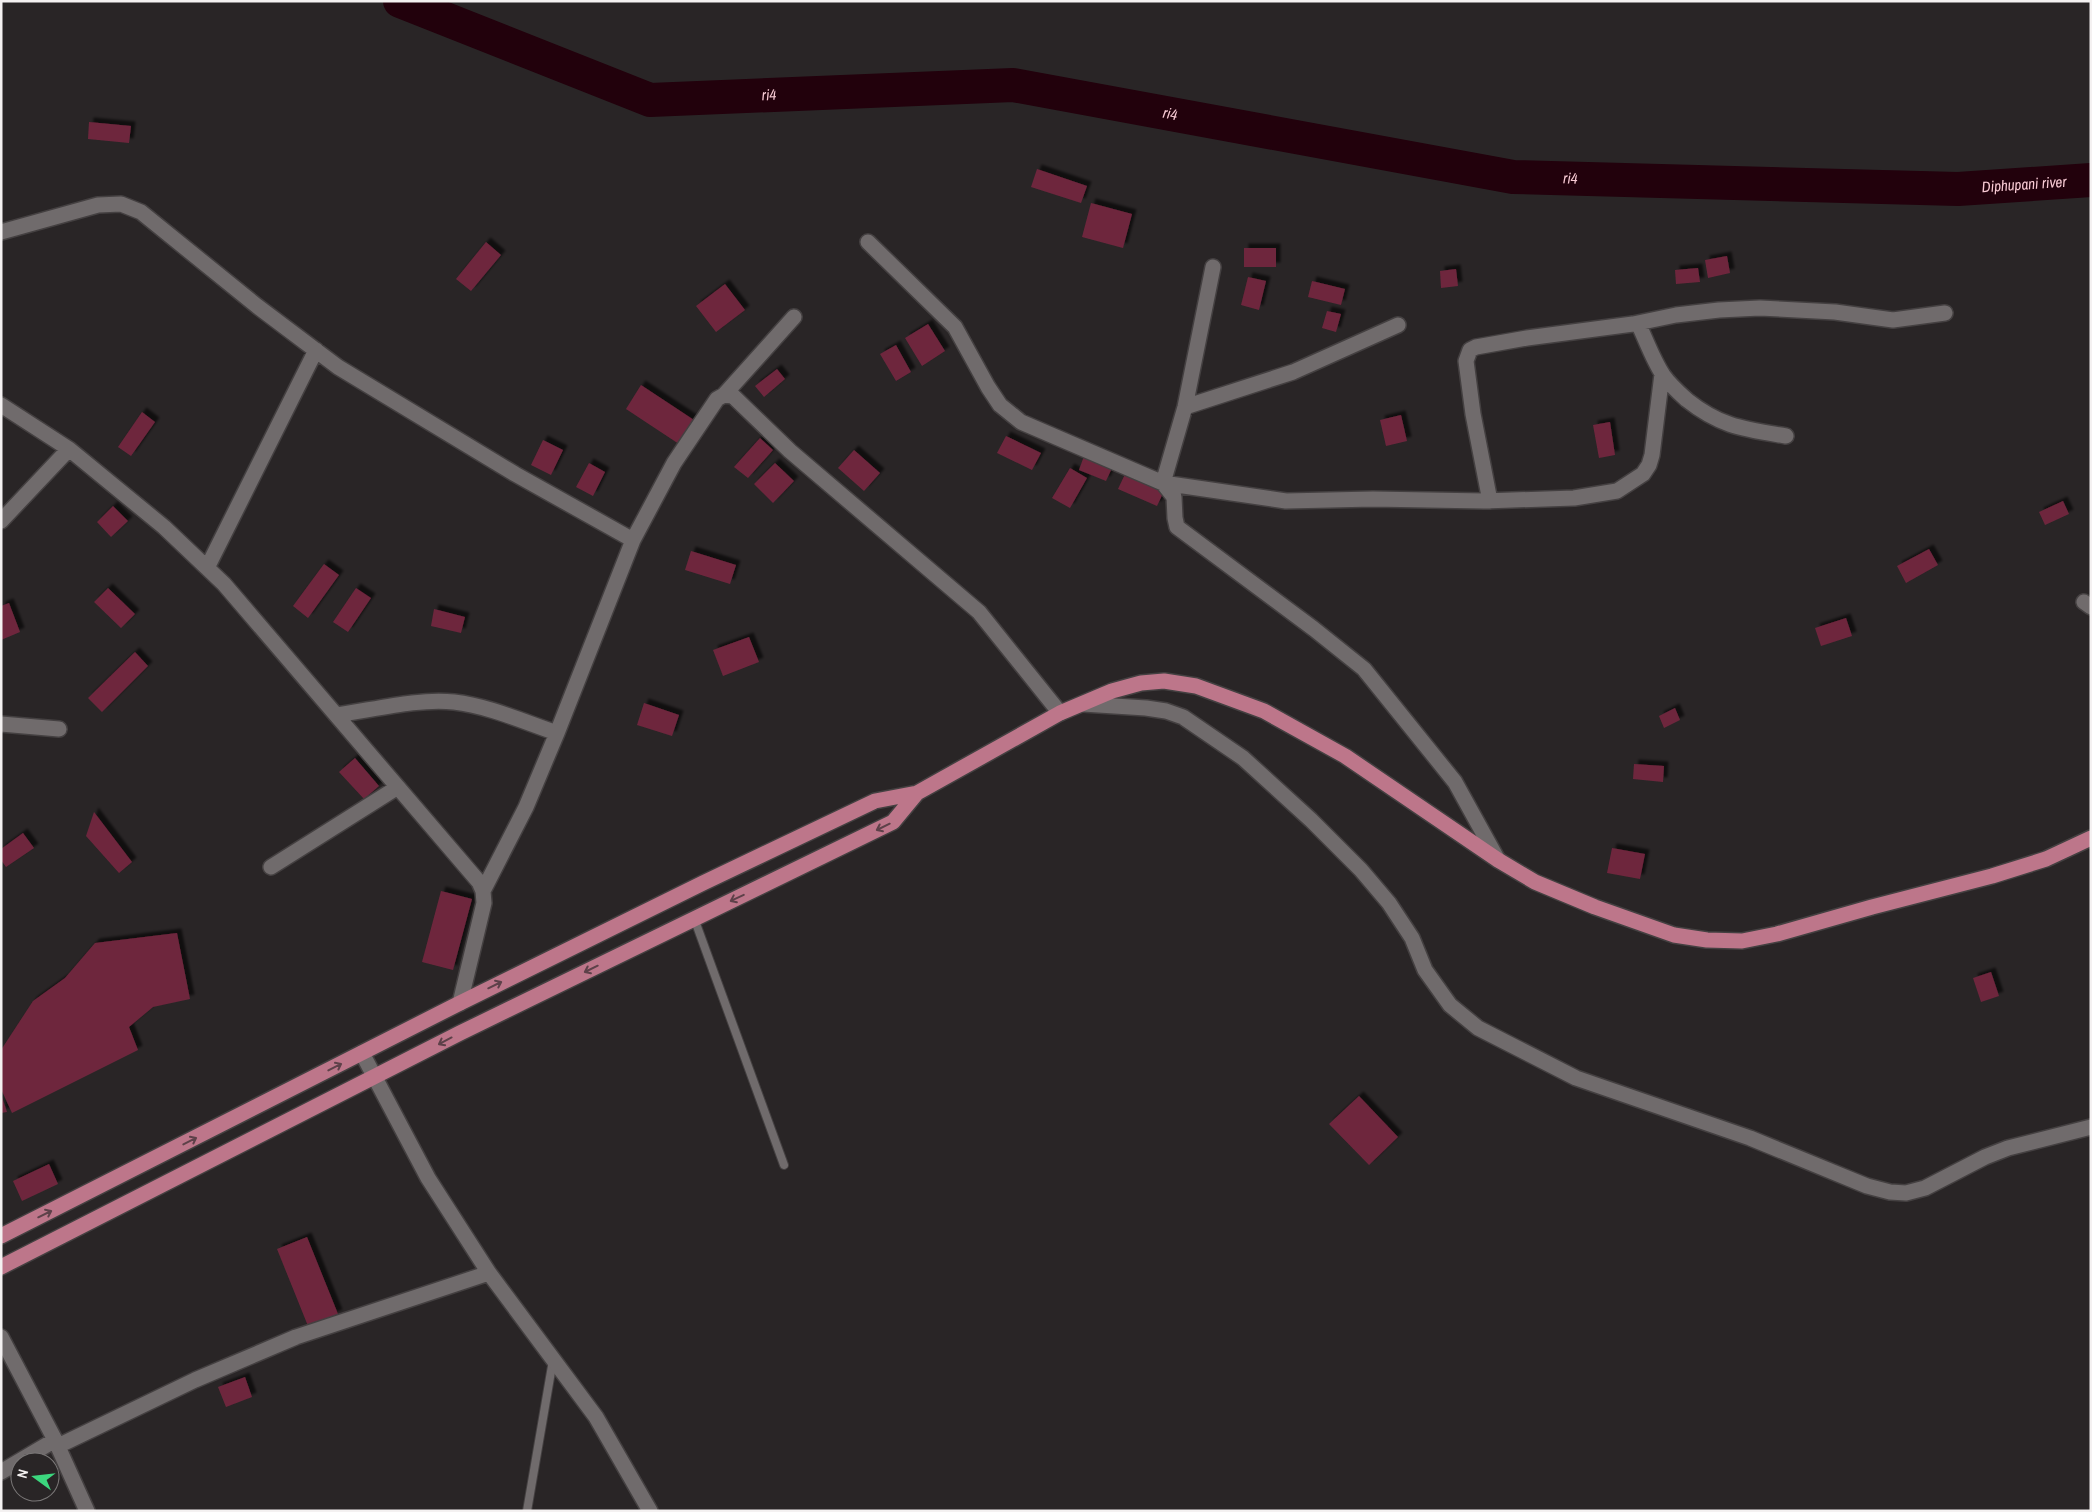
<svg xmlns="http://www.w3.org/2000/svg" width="2092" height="1512" font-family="'Archivo Narrow',sans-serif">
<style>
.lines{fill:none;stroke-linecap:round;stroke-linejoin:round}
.river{stroke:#22010c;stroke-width:34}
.building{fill:#6e263d;filter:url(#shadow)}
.service-casing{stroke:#444041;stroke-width:10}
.minor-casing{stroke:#444041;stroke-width:18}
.primary-casing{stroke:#444041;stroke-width:18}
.service{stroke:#706b6c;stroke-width:8}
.minor{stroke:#706b6c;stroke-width:15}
.primary{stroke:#bd768a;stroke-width:15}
.oneway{stroke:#5d4149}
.labels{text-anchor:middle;stroke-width:4;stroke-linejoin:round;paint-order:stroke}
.water-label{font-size:15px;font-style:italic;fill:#f8cad4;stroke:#292526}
</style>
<defs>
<filter id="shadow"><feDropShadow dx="4.5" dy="-4.5" stdDeviation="1" flood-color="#0009"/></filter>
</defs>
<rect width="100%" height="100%" fill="#292526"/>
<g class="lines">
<path class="river" id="s1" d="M400 1 650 100 1013 85 1513 177 1958 189 2091 180"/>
</g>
<path class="building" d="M89 122 131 126 129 143 88 139Z
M1037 169 1087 186 1081 203 1031 187Z
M1091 203 1132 214 1123 248 1082 237Z
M486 242 501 255 471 291 456 279Z
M1244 248H1276V267H1244Z
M1727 256 1730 273 1708 278 1705 260Z
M1698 268 1700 282 1676 284 1675 270Z
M1456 269 1458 286 1441 288 1440 271Z
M1248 277 1266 281 1259 310 1241 305Z
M1312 281 1345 289 1341 305 1308 297Z
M725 284 745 310 716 332 696 306Z
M1327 311 1341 314 1336 332 1322 328Z
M928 324 945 351 922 366 905 338Z
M896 345 911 372 896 381 880 354Z
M777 369 785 379 764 397 755 386Z
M641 385 697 422 682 446 626 409Z
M142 412 155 422 131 456 118 447Z
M1401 415 1407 441 1386 446 1380 420Z
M1610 422 1615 455 1599 458 1593 425Z
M1006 436 1041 453 1032 470 997 453Z
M760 438 773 450 748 478 734 467Z
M543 440 563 450 551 475 531 465Z
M854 450 880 473 864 491 838 468Z
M1084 456 1112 468 1106 481 1079 470Z
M589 463 605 472 593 496 576 487Z
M775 463 794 481 773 503 754 484Z
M1070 468 1087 478 1070 508 1052 498Z
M1126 472 1165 489 1157 506 1118 489Z
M2063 501 2069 514 2045 525 2039 512Z
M113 506 128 521 111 537 97 522Z
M1929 549 1938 565 1906 583 1897 566Z
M691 551 736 565 730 584 685 570Z
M324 564 339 575 308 618 293 606Z
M108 588 135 614 121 628 94 602Z
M356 588 371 598 348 632 333 622Z
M9 603 20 632 1 640V606Z
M434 609 465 617 461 633 431 626Z
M1846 618 1852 636 1821 646 1815 628Z
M749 637 759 662 723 676 713 650Z
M135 652 148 666 102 712 88 698Z
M644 703 679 715 672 736 637 725Z
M1675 708 1680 720 1664 728 1659 716Z
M355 758 379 786 364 799 339 772Z
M1634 764 1664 766 1663 782 1633 779Z
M94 812 132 862 119 873 86 836Z
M23 833 34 848 6 867 1 860V849Z
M1612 848 1645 854 1640 879 1607 873Z
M441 891 472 899 453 970 422 962Z
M177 933 190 999 153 1007 129 1027 138 1050 12 1113 1 1089V1050L33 1001 65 978 95 943Z
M1991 972 1999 996 1981 1002 1973 978Z
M1 1094 7 1112 1 1113Z
M1359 1096 1398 1137 1369 1165 1329 1124Z
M49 1164 58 1184 22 1201 13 1181Z
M307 1237 338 1314 308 1326 277 1249Z
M245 1377 252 1397 226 1407 218 1387Z"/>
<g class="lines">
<defs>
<path id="service" d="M694 918 784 1165
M527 1511 553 1360"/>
<path id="minor" d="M1 232 98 205 121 204 141 212 257 306 338 367 515 474 633 540
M868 242 955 327 988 387 1000 405 1021 422 1163 483 1286 501 1373 499 1484 501 1574 498 1617 491 1643 474 1649 465 1652 455 1662 374
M1213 267 1185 407 1163 483 1174 497 1175 518 1177 527 1314 629 1364 669 1455 782 1498 860
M1638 323C1646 340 1653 360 1663 375 1670 385 1678 392 1687 400 1721 427 1744 429 1786 436
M724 395 794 317
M1 405 69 449 164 527 224 584 479 882 483 891 484 903 460 1003
M1185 407 1293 372 1398 325
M1490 501 1473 414 1466 361 1470 350 1476 347 1527 338 1633 324 1676 315 1719 310 1760 308 1835 312 1893 320 1945 313
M1 521 69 449
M207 568 316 350
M2084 602 2091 607
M1083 704 1146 708 1166 711 1183 717 1243 758 1311 820 1361 870 1389 903 1412 938 1425 970 1450 1005 1478 1028 1576 1078 1750 1138 1867 1186 1890 1192 1906 1193 1925 1188 1985 1157 2008 1148 2091 1127
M336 715C373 710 418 698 454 702 489 706 524 722 557 733
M1 724 59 729
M271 867 398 787
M483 891 526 807 557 733 633 540 674 463 717 399 724 395 733 396 790 451 979 612 1060 713
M362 1053 428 1178 489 1273 596 1417 650 1511
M1 1337 55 1440 87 1511
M58 1446 195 1380 296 1337 489 1273
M1 1472 55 1440"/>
<path id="primary" d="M1 1236 460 1003 703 883 875 801 917 793 1060 713 1112 691 1141 683 1164 681 1196 686 1264 711 1345 756 1498 860 1535 882 1595 907 1674 935 1707 940 1742 941 1777 934 1872 907 1992 876 2046 859 2091 838
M1 1267 460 1033 893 822 917 793"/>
</defs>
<use href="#service" class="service-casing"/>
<use href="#minor" class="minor-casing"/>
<use href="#primary" class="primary-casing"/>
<use href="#service" class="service"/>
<use href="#minor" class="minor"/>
<use href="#primary" class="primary"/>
</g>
<defs><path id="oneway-shaft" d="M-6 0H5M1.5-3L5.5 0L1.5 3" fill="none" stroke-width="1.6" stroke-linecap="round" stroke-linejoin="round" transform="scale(1.25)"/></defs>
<g class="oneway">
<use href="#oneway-shaft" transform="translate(883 827) rotate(154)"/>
<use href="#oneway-shaft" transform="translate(737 898) rotate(155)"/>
<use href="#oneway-shaft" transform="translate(591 969) rotate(154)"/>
<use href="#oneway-shaft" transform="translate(495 985) rotate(-26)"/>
<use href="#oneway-shaft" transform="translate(445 1041) rotate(152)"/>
<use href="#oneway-shaft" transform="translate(335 1067) rotate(-27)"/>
<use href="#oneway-shaft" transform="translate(190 1141) rotate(-27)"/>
<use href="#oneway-shaft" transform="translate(45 1214) rotate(-26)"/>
</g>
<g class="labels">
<g class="water-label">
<text dy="5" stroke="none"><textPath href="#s1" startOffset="388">ri4</textPath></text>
<text dy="5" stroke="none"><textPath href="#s1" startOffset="792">ri4</textPath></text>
<text dy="5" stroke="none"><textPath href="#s1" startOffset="1198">ri4</textPath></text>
<text dy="5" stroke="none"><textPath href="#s1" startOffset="1652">Diphupani river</textPath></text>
</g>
</g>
<rect width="2092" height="1512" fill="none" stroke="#f4f1f1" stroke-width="5"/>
<g transform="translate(35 1477) rotate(285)"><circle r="24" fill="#292526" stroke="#7a7777"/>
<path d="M0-4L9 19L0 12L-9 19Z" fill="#3cd77e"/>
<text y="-8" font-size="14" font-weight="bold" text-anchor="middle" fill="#f4f1f1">N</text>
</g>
</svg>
